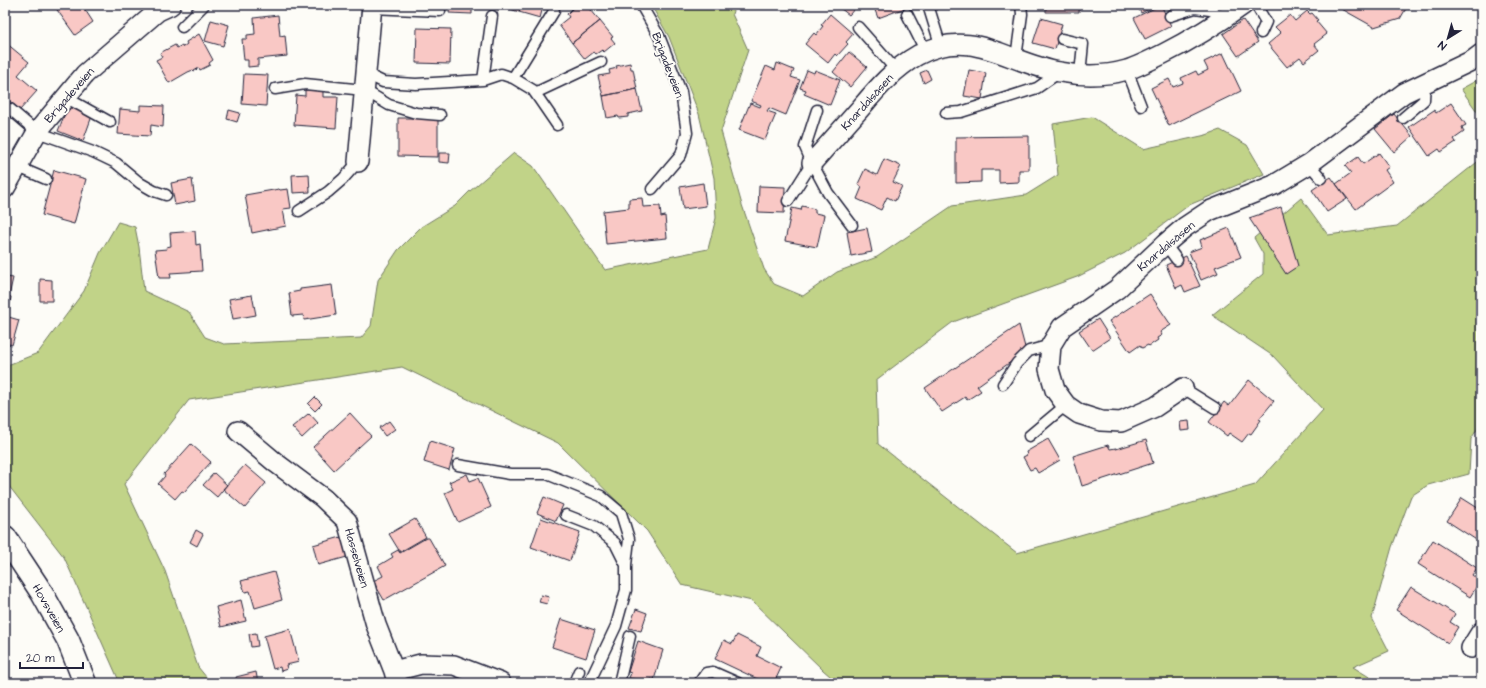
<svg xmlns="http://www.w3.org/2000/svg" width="1486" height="688" font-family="'Architects Daughter',sans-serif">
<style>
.green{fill:#c1d388;stroke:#727a62}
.building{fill:#f9c8c5;stroke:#22223b}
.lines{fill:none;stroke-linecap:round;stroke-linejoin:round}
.lane-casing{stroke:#22223b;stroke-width:13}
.street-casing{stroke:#22223b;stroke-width:22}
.secondary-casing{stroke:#22223b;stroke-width:25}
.lane{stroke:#fdfcf7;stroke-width:10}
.street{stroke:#fdfcf7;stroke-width:19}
.secondary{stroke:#fdfcf7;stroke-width:22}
.labels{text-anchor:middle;stroke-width:4;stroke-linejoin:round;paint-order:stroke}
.street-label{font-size:12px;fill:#22223b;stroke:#fdfcf7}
</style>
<rect width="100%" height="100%" fill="#fdfcf7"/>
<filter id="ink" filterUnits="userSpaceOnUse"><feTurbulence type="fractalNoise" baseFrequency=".025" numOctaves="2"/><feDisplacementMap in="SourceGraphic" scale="8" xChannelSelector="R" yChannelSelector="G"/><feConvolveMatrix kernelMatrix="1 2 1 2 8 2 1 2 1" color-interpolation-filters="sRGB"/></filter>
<g filter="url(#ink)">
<path class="green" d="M651 5H735L732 14 748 50 721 131 742 205 764 269 774 284 803 296 837 272 877 257 952 206 1026 195 1058 175 1053 124 1092 117 1143 149 1206 135 1220 130 1247 145 1264 174 1189 205 1125 253 1077 277 953 322 876 380 878 444 1017 553 1255 485 1323 410 1273 356 1212 315 1263 274V254L1254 238 1301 198 1328 235 1397 226 1481 159V423L1471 439 1469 474 1428 485 1411 496 1392 547 1372 618 1389 651 1353 667 1379 683H838L823 670 752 601 682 585 647 531 558 443 402 367 189 400 124 484 165 571 198 667 211 683H120L64 557 5 481V366L38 353 84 291 100 253 118 222 135 227 139 247 144 291 189 312 205 337 224 344 361 338 371 326 378 280 398 250 421 227 455 206 470 191 514 153 533 166 605 270 708 249 716 218 714 178 699 114 669 37Z
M1481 78V117L1461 89Z"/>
<path class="building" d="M50 5H82L93 22 75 35 55 7 53 9Z
M450 5H472V14L449 13Z
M498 5H521L519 12Z
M521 5H547L546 8 543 7 540 18 519 12Z
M576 5H587L600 21 572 43 559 25 569 17 567 14Z
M836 5H854L856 7 849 15Z
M873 5H908L904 7 905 8 878 18Z
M1046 5H1081V7H1079V12H1046Z
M1137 5H1157L1141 13Z
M1161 5 1171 26 1145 39 1134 18Z
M1342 5H1408L1400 19 1374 27 1340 8Z
M1307 11 1310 14 1312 13 1318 20 1316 21 1327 34 1314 44 1319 50 1304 62 1300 57 1287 67 1268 44 1281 33 1275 27 1290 15 1295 21Z
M830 14 853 34 846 42 848 44 837 56 835 54 828 63 805 44 814 33 816 35 823 26 821 25Z
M278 15 280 36 285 35 287 56 258 59V66L248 67V60H244L242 39H247V35L255 34 254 18Z
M1041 18 1062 24 1055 49 1033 43Z
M211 20 229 25 223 46 205 41Z
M1243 20 1258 42 1238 56 1223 34Z
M600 21 613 37 611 38 615 43 604 52 602 50 596 54 594 52 585 59 572 43Z
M417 28 451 29 450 64 416 63Z
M199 34 213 60 209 63 210 65 200 70 199 68 194 71 193 70 188 72 169 83 156 60 162 57 160 53 175 45 177 48 182 45 183 47 187 44 186 42Z
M6 43 29 62 18 75 37 91 20 110 5 97Z
M849 52 867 67 850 87 833 72Z
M1223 53 1241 91 1169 126 1151 88 1169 79 1173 87 1183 83 1181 78 1196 71 1198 75 1208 70 1204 62Z
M630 63 631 69H633L637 89 603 96 598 76 610 74 609 70 617 68 616 66Z
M777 63 794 70 791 77 800 80 786 115 769 108 767 111 776 114 765 140 739 130 750 103 760 107 761 105 751 101 766 66 775 70Z
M807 70 814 73 815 70 840 80 830 105 804 94 806 90 800 88Z
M927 70 931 79 924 83 920 73Z
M969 70 986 73 982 99 964 96Z
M244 74 268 75 266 106 242 104Z
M637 89 642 111 628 114V117L619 118 618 116 607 118 603 96Z
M305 90 323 91V97H338L336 128 294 125 296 95 305 96Z
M1451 103 1466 125 1462 127 1464 132 1454 139 1456 142 1441 152 1439 149 1429 156 1409 127 1434 110 1436 113Z
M140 105 164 106 163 127 151 125 150 136 118 134 120 109 140 111Z
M68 106 92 116 83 141 58 131Z
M229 110 240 113 237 122 227 119Z
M1394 114 1412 136 1394 152 1375 129Z
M398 118H438V157L398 156Z
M1029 136V170H1019V182L999 183V170H981V182L956 183V137Z
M439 153H450L449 163 439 162Z
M1379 153 1389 167 1385 170 1393 182 1356 209 1336 184 1351 173 1345 166 1358 157 1363 164Z
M884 159 901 166 893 182 902 186 895 201 887 197 881 210 857 199 862 187 858 184 865 169 877 175Z
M54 170 86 179 74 224 42 215Z
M309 174 310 192 293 193 292 175Z
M1331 177 1347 199 1327 212 1312 190Z
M192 179 195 201 175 205 171 183Z
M703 183 706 206 683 209 680 187Z
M759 186 785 187 784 213 758 212Z
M279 189 280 190 288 189 291 208 283 209 286 226 252 233 245 195Z
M642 198 643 207 660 206 661 217 665 216 667 238 606 244 603 211 629 208V199Z
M802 206 815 209V213L824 215 817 247 785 241 792 208 801 210Z
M1281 207 1298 266 1286 274 1249 218Z
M867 228 872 252 851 256 847 232Z
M1229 228 1241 257 1215 267 1218 273 1201 280 1189 252 1202 247 1200 240Z
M195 231 196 245 200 244 202 271 170 273 171 278H159L155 250 167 249 166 247 171 246 170 233Z
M1186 256 1200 286 1185 292 1182 285 1176 288 1166 265Z
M5 275H8L7 277 13 278 9 296 11 297 8 313 5 312Z
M40 279 52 280V301H40Z
M332 285 336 315 304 320 303 315 292 316 289 293 300 291V289Z
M1150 294 1171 325 1160 332 1162 335 1157 338 1158 340 1149 346 1148 345 1142 348 1140 345 1130 352 1109 321Z
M252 295 256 315 233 319 229 299Z
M5 316 19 320 12 345 5 343Z
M1098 319 1110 338 1092 350 1079 331Z
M1019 325 1026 351 977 386 981 391 967 400 965 397 942 412 925 388Z
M1249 380 1274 401 1259 419 1261 420 1251 434 1249 433 1242 442 1229 433 1227 436 1209 422 1224 402 1229 406Z
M315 397 322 404 315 411 308 404Z
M350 413 371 436 334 470 313 447Z
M308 414 309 415 310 414 318 423 302 438 292 427Z
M389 421 395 429 385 436 379 428Z
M1189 421 1190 430 1181 431 1180 422Z
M1048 439 1060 460 1038 473 1035 468 1030 470 1023 457 1027 455 1026 452Z
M1146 440 1153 463 1082 486 1073 456 1108 445 1110 449 1116 448V449Z
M430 441 455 449 449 470 424 462Z
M191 444 211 462 184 492 182 491 175 499 158 484 165 476 164 474Z
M245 465 266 483 245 508 223 489Z
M214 473 227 485 217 497 203 485Z
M467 474 470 481 478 478 491 507 458 522 445 493 453 489 449 482Z
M544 497 563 505 556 521 537 513Z
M1462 498 1481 510V543L1447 521Z
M541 518 580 532 570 561 531 547Z
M415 519 426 537 400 552 389 534Z
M196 530 203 534 197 546 190 542Z
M341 537 347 557 318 565 313 545Z
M426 538H429L445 566 384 600 373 581 383 576 378 566 393 557 391 554 398 550 400 553Z
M1433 540 1477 568 1472 575 1480 581 1470 597 1418 564Z
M274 572 282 600 255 608 250 591 245 592 241 581Z
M1411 587 1455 614 1450 622 1458 627 1448 643 1396 610Z
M541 595 549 597 547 604 539 602Z
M241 600 246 621 221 627 216 607Z
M636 609 647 613 641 631 629 628Z
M561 619 595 630 586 658 552 647Z
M290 629 299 662 286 665 287 669 281 671 280 667 273 669 264 636Z
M256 633 258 646 251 647 249 634Z
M737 635 761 647 757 656 781 668 774 683H766L715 659 724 640 732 644Z
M638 641 663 650 654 680 651 679 649 683 629 678 631 673 628 672Z
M256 672 258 683H237L236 677Z"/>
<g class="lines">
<defs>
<path id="lane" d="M641 5 659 36 681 92 687 133 681 155 652 189
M928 5 941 47
M1256 5 1266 22 1261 33
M371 8 440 11
M907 14 926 52
M1170 16 1195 8 1210 10 1227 17
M182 27 204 5
M858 27 896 70
M1062 39 1083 44 1080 74
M1016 58 1022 14 1021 5
M1127 70 1141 106
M366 74 383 82 416 84 483 80 501 74 513 78 533 90 557 125
M513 78 554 11
M483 80 492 16
M275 89 305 84 364 90 389 105 416 113 440 115
M535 93 601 62
M65 97 110 122
M10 109 37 132 93 152 116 163 140 183 154 191 166 195
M817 110 805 147 812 163 828 193 852 225
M946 113 961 112 1037 88 1060 72
M1403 118 1424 100 1425 82
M1309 164 1321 178
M18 167 46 179
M788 201 812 163
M299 211 328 192 343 179 358 162
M1165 244 1177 260
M1003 384 1017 363 1029 351 1051 345
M1183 388 1215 408
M1029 436 1066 405
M458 465 510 474H547L601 496 621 513 629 539 626 565
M566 515 594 526 615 543 626 565V590L616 626 589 683
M574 683 579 671
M621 683 620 679 630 636
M699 683 706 673 713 672 738 683"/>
<path id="street" d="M358 162 372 5
M812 163C827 146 843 128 858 111 876 90 893 69 918 55 973 26 1009 64 1060 72 1081 76 1106 76 1127 70 1139 66 1151 60 1163 54 1191 40 1217 24 1243 5
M5 188 37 132 85 74 158 11 171 5
M1183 388 1155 407 1121 422 1101 421 1079 414 1066 405 1055 390 1049 369 1051 345 1062 327 1117 289 1165 244 1185 227 1209 211 1274 185 1309 164 1404 93 1473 60 1481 54
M238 431 276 463 323 498 347 521 376 625 394 671 397 683
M1471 648 1481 632
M394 671 421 664 454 665 501 683"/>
<path id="secondary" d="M5 537 42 593 68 640 85 683"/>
</defs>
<use href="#lane" class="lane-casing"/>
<use href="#street" class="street-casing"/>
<use href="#secondary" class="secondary-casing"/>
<use href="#lane" class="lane"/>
<use href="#street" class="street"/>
<use href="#secondary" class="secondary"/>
</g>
</g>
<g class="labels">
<g class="street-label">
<text transform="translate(668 65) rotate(69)" y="4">Brigadeveien</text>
<text transform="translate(69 95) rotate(-49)" y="4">Brigadeveien</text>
<text transform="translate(867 102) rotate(-48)" y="4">Knardalsåsen</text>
<text transform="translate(1166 246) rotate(-40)" y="4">Knardalsåsen</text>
<text transform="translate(357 558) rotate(74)" y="4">Hasselveien</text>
<text transform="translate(49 608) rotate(60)" y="4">Hovsveien</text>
</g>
</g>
<rect width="1486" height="688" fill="none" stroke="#fdfcf7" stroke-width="20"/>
<rect x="10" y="10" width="1466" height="668" fill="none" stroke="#22223b" stroke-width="1.5" filter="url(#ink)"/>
<g transform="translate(1448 38) rotate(217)" stroke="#fdfcf7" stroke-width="3" paint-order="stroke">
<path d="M0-3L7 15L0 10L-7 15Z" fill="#22223b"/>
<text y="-6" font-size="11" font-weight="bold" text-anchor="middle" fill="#22223b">N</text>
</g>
<path d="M20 662v6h63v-6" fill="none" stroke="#22223b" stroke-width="2"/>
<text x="26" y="662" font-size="12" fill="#22223b" stroke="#fdfcf7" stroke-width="3" paint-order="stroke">20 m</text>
</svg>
